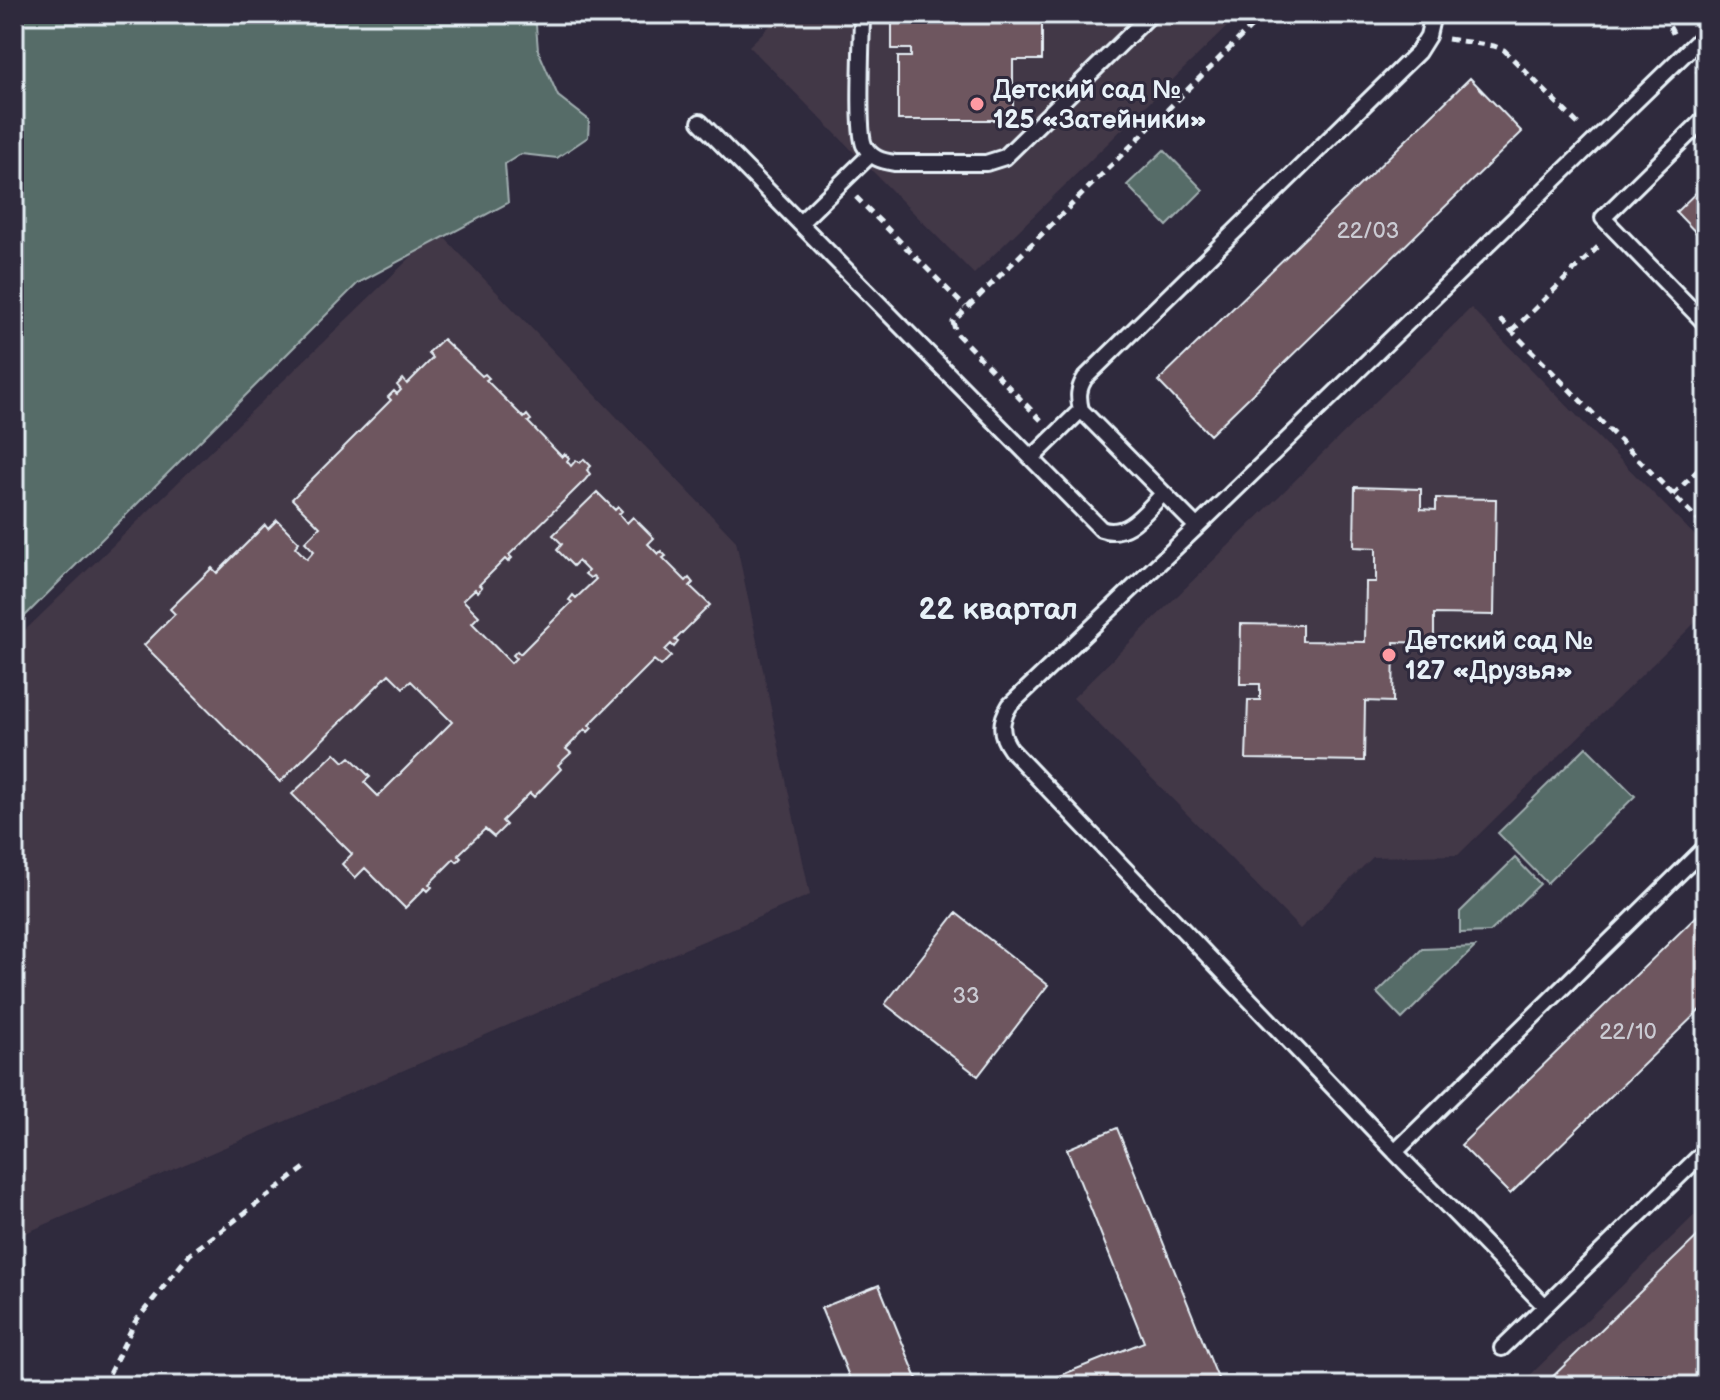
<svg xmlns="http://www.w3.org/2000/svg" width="1720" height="1400" font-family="'Balsamiq Sans',sans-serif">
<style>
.built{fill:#423747}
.green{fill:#576c67;stroke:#a0aeb0;stroke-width:2}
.building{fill:#6e565e;stroke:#e8f1f8;stroke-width:2}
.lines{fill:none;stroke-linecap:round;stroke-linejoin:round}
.lane-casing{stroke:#e8f1f8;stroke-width:20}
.path{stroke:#e8f1f8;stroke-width:5;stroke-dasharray:8 6;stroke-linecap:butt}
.lane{stroke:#2f2a3d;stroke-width:14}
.poi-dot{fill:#ff9aa2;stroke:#2f2a3d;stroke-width:3}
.labels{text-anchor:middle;stroke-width:6;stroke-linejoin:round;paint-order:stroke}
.number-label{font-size:22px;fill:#cacad2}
.poi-label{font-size:26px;font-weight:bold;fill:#e8f1f8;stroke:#2f2a3d;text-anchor:start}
.quarter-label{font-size:30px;font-weight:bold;fill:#e8f1f8;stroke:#2f2a3d}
</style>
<rect width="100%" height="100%" fill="#2f2a3d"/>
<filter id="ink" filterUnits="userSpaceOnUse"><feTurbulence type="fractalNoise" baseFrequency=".0125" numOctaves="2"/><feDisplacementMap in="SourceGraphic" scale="16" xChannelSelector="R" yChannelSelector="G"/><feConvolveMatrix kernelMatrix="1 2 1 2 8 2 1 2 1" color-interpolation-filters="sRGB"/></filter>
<g filter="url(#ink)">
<path class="built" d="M782 14H1240L974 274 749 46Z
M438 231 736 541 810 895 14 1238V641Z
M1471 308 1706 547V612L1458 855 1373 857 1300 929 1073 698Z
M1706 1204V1386H1519Z"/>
<path class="green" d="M14 14H431C464 28 490 5 521 14 526 15 532 22 536 25L538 50 558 96 589 120 588 137 557 158 521 154 505 164 508 203 358 283 14 627Z
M1164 150 1203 190 1167 226 1127 185Z
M1586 747 1635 796 1547 883 1498 833Z
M1515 858 1540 884 1490 932 1460 933V912Z
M1475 947 1402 1019 1377 993 1422 949Z"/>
<path class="building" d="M892 14H1042V60H1013V120H898V57H911V49H892Z
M1470 78 1522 132 1210 435 1158 381Z
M1706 183V243L1676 212Z
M443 339 482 376 485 374 489 378 486 380 524 418 527 415 531 420 528 422 562 457 565 454 569 458 567 461 571 466 576 460 580 463 584 459 591 466 587 470 590 474 585 480 509 555 512 558 508 562 505 559 479 585 482 587 478 592 475 589 463 600 479 616 472 623 511 663 516 658 513 655 517 651 520 654 572 602 569 600 573 595 576 598 596 579 593 576 590 578 585 574 588 571 578 561 573 566 557 550 562 544 553 535 597 492 615 510 618 507 622 511 619 514 627 523 633 517 654 538 648 544 658 554 661 551 666 556 663 558 686 581 689 578 693 583 690 586 710 605 675 640 678 642 674 647 671 644 665 650 671 656 661 666 654 660 589 725 592 728 588 732 585 729 566 749 571 753 558 765 561 769 534 797 530 793 502 821 506 825 494 837 485 829 458 855 461 858 457 862 454 859 429 884 432 887 428 891 425 888 405 908 365 868 355 878 342 864 352 854 292 794 335 753 344 762 350 757 370 777 364 782 378 796 452 722 411 681 403 688 389 674 280 782 144 645 175 614 170 609 212 568 217 573 265 525 268 529 277 520 299 542 295 547 307 559 314 551 305 542 320 527 292 499 391 400 388 397 394 391 397 394 401 390 397 385 403 379 407 384 433 358 428 353Z
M1355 487 1421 489V509L1436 510V498L1496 499 1494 615 1434 614V643L1394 642 1393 702 1365 701 1364 761 1246 759 1248 700H1260V684H1240L1241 624 1302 625V641L1365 642 1366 582H1376V548L1354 547Z
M1706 907V1004L1510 1194 1461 1145Z
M956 913 1048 985 978 1076 885 1004Z
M1117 1128 1221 1386H1034L1144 1342 1067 1149Z
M1706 1228V1382L1702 1386H1543Z
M879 1285 920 1386H853L821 1308Z"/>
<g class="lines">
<defs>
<path id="lane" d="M862 14C862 38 857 128 864 145 871 158 881 161 895 163H986L1005 157 1151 14
M1433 14 1428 36 1418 52 1085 378C1078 389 1078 397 1081 410L1197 527 1706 33
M1706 117 1603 218 1706 324
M700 122 1101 529C1128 539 1146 510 1163 494
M800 223 871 154
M1032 458 1081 410
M1197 527 1010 705C1000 721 999 734 1011 750L1395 1152
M1545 1306 1395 1152 1706 847
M1502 1348 1706 1150"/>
</defs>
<use href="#lane" class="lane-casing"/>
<path class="path" d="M1663 14 1674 35
M1448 39 1494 46 1504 50 1581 127
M1697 70 1706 82
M856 197 965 307
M1500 319 1706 528
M1512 331 1600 245
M1041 420 956 333 953 322 1264 14
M1673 495 1706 462
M103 1386 135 1322 190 1254 306 1167"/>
<use href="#lane" class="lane"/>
</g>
</g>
<g class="poi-dot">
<circle cx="977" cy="104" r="8"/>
<circle cx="1389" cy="655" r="8"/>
</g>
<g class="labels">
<g class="number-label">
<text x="1368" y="238">22/03</text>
<text x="966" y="1003">33</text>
<text x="1628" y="1039">22/10</text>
</g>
<g class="poi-label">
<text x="993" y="98">Детский сад №<tspan x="993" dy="30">125 «Затейники»</tspan></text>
<text x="1405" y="649">Детский сад №<tspan x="1405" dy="30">127 «Друзья»</tspan></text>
</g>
<g class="quarter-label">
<text x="998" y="619">22 квартал</text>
</g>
</g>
<rect width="1720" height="1400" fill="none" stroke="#2f2a3d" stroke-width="48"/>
<rect x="24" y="24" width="1672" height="1352" fill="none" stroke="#e8f1f8" stroke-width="3" filter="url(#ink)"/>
</svg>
